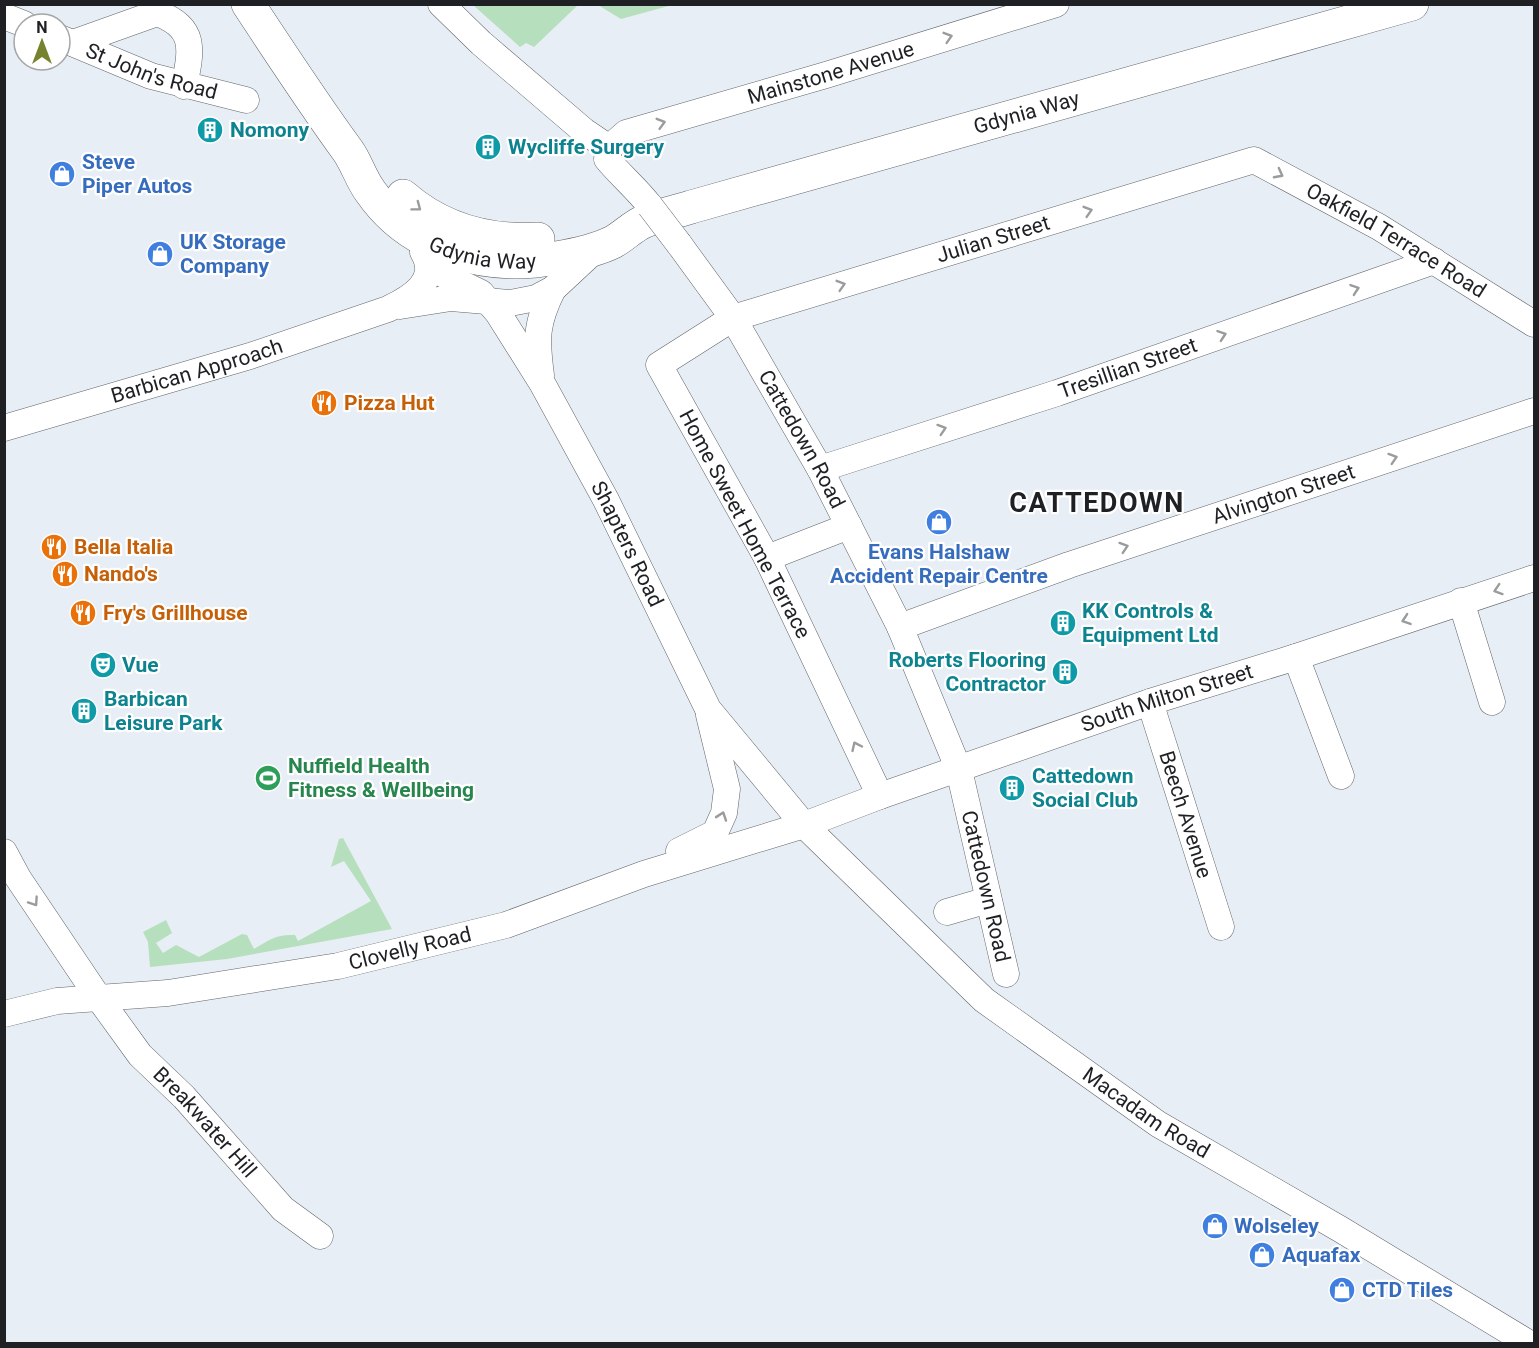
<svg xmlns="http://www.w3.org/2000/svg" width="1539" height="1348" font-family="Roboto,sans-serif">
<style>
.green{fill:#b6dfbd}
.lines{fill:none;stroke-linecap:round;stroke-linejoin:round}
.minor-casing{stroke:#60656b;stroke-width:27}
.major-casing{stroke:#60656b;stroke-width:34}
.minor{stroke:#fff;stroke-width:26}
.major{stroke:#fff;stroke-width:33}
.minor-bridge-casing{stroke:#60656b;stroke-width:27;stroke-linecap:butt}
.minor-bridge{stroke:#fff;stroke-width:26}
.oneway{stroke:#9a9b9c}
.labels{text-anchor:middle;stroke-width:4.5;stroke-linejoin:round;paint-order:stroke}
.street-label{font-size:21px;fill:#1e2023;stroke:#fff}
.culture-label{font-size:21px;font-weight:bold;fill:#0d838f;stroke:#fff;text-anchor:start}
.shop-label{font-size:21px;font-weight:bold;fill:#366cbe;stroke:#fff;text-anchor:start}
.food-label{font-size:21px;font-weight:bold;fill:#c56008;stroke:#fff;text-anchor:start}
.leisure-label{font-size:21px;font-weight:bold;fill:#27864d;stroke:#fff;text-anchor:start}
.district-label{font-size:27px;font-weight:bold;letter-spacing:1.5px;fill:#1e2023;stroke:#fff}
</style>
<rect width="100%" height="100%" fill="#e8eef5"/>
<path class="green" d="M473 5H578L534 47 526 43 520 47Z
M598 5H672L621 19Z
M343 838 392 929 227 959 150 967 148 942 143 932 166 920 172 933 156 943 163 953 176 945 199 957 242 934 247 935 254 949C269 940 276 934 295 935L298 941 371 901 344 861 331 867 339 839Z"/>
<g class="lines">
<defs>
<g id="minor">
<path d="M441 4 481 43 584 131 609 148"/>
<path d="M4 16 24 24"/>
<path id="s1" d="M60 38 151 76 246 100"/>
<path d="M73 43 157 13C196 27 192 49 184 86"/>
<path id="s2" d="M609 148 626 133 826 75 1056 4"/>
<path d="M609 148 607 159C621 176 637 189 650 206"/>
<path id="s3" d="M679 244 733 318 794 424 820 469 900 627 959 770 1006 974"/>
<path id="s4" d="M429 264 446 276 481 293 498 313 542 383 606 500 708 709 804 825 984 1000 1158 1124 1340 1229 1530 1344"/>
<path d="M400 306 451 298 510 303 536 298 553 289 596 249"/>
<path d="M541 375C536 338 536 323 553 289"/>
<path id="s5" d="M4 428 250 356 388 309C411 298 440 281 423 252"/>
<path id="s6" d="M820 469 1057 393 1434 261"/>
<path d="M767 558 849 526"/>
<path d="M1461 601 1492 702"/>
<path id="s7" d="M900 627 1069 565 1534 411"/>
<path d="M1296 657 1341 776"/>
<path id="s8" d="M1150 702 1221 927"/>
<path id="s9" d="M880 796 767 558 659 365 733 318 1254 160 1379 227 1534 324"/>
<path d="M679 851 715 833 724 813 727 789 709 715"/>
<path id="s10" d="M4 852 18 878 98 997 140 1055 184 1097 283 1209 320 1236"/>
<path d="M947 912 988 900"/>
<path id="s11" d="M4 1014 57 1001 168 993 338 966 506 925 644 874 804 825 880 796 1150 702 1296 657 1534 578"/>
</g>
<g id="major">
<path id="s12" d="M248 4C281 54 313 103 348 151 357 164 361 179 370 191 411 251 488 271 556 258 574 255 597 250 613 242 624 236 632 227 643 222 658 215 676 212 691 207L1412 4"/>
<path d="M403 196C442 230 487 242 538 239"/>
</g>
</defs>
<use href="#minor" class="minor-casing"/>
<use href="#major" class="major-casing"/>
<use href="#minor" class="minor"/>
<use href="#major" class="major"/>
<defs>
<path id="minor-bridge" d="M650 206 679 244"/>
</defs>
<use href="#minor-bridge" class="minor-bridge-casing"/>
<use href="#minor-bridge" class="minor-bridge"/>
</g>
<defs><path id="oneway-chevron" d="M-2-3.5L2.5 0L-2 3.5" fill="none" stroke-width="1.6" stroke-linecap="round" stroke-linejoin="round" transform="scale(1.5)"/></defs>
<g class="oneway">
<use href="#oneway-chevron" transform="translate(948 37) rotate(-17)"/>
<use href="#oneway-chevron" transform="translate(661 123) rotate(-16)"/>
<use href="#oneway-chevron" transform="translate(1279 174) rotate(28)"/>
<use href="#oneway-chevron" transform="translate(417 207) rotate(37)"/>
<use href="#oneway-chevron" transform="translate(1088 211) rotate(-17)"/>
<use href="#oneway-chevron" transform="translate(841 285) rotate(-17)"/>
<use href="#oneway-chevron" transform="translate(1355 289) rotate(-19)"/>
<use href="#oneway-chevron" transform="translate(1222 335) rotate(-19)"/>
<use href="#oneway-chevron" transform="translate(942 429) rotate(-18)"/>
<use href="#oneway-chevron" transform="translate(1393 458) rotate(-18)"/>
<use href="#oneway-chevron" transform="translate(1124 547) rotate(-18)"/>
<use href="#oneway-chevron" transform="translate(1498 590) rotate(162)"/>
<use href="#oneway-chevron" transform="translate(1406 620) rotate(161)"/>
<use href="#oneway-chevron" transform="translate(856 746) rotate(-115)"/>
<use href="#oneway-chevron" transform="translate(722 816) rotate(-71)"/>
<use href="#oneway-chevron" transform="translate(34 902) rotate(56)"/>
</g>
<defs>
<symbol id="building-disc" viewBox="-11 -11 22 22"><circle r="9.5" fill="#0f9aa8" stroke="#fff"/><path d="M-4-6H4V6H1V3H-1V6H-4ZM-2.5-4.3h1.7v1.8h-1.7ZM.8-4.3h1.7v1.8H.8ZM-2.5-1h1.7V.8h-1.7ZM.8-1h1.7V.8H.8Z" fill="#fff"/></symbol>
<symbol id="shop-disc" viewBox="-11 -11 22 22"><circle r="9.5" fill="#3f7fe0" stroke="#fff"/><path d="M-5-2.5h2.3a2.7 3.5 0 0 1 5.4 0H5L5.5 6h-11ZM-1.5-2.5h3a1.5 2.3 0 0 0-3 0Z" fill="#fff"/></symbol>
<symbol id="restaurant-disc" viewBox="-11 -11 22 22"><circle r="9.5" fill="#e8710a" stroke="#fff"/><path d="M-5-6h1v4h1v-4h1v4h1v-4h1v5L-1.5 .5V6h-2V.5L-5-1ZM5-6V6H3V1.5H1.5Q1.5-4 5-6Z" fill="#fff"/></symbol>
<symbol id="theatre-disc" viewBox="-11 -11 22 22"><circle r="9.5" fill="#0f9aa8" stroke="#fff"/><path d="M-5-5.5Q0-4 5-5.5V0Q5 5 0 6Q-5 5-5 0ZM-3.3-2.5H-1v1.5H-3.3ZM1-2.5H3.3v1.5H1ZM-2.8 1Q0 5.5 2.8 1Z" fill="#fff"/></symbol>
<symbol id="stadium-disc" viewBox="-11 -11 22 22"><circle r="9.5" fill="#2e9e5b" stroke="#fff"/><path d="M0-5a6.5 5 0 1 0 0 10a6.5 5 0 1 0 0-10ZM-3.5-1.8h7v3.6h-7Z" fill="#fff"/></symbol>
</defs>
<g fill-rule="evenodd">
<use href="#building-disc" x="195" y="115" width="30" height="30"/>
<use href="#building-disc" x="473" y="132" width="30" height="30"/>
<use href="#shop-disc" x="47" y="159" width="30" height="30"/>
<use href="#shop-disc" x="145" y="239" width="30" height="30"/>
<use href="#restaurant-disc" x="309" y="388" width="30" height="30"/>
<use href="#shop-disc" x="924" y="507" width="30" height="30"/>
<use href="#restaurant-disc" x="39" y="532" width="30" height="30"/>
<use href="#restaurant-disc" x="50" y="559" width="30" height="30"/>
<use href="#restaurant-disc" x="68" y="598" width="30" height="30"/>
<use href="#building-disc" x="1048" y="608" width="30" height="30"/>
<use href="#theatre-disc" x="88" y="650" width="30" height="30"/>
<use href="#building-disc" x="1050" y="657" width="30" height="30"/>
<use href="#building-disc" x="69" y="696" width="30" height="30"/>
<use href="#stadium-disc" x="253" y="763" width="30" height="30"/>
<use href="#building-disc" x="997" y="773" width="30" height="30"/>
<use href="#shop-disc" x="1200" y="1211" width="30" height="30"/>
<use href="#shop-disc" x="1247" y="1240" width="30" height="30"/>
<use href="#shop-disc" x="1327" y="1275" width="30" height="30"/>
</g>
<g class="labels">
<g class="street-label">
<text dy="7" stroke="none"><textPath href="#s1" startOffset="98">St John's Road</textPath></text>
<text dy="7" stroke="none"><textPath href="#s2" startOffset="236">Mainstone Avenue</textPath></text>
<text dy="7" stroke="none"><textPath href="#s12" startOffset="927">Gdynia Way</textPath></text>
<text dy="7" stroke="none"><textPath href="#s9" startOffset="844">Julian Street</textPath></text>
<text dy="7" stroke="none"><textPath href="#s9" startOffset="1280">Oakfield Terrace Road</textPath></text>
<text dy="7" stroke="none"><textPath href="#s12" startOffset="358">Gdynia Way</textPath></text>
<text dy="7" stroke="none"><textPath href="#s6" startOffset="324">Tresillian Street</textPath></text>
<text dy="7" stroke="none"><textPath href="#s5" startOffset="201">Barbican Approach</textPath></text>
<text dy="7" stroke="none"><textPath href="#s3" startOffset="231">Cattedown Road</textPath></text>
<text dy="7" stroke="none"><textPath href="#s7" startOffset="406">Alvington Street</textPath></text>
<text transform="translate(745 524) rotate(62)" y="7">Home Sweet Home Terrace</text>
<text dy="7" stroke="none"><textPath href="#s4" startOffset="351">Shapters Road</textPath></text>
<text dy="7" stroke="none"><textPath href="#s11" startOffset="1210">South Milton Street</textPath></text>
<text dy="7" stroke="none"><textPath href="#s8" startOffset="118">Beech Avenue</textPath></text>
<text dy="7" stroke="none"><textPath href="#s3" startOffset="717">Cattedown Road</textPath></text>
<text dy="7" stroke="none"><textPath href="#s11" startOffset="412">Clovelly Road</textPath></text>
<text dy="7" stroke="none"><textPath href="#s4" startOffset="1134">Macadam Road</textPath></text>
<text dy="7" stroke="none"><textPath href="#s10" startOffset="338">Breakwater Hill</textPath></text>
</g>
<g class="culture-label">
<text x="230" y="137">Nomony</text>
<text x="508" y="154">Wycliffe Surgery</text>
<text x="1082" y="618">KK Controls &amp;<tspan x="1082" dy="24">Equipment Ltd</tspan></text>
<text x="1046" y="667" text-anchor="end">Roberts Flooring<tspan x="1046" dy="24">Contractor</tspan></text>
<text x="122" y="672">Vue</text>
<text x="104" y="706">Barbican<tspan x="104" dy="24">Leisure Park</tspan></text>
<text x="1032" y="783">Cattedown<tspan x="1032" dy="24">Social Club</tspan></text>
</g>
<g class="shop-label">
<text x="82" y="169">Steve<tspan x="82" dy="24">Piper Autos</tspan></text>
<text x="180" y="249">UK Storage<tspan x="180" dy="24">Company</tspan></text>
<text x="939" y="559" text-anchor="middle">Evans Halshaw<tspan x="939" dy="24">Accident Repair Centre</tspan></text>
<text x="1234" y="1233">Wolseley</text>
<text x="1282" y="1262">Aquafax</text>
<text x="1362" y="1297">CTD Tiles</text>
</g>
<g class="food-label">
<text x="344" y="410">Pizza Hut</text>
<text x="74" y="554">Bella Italia</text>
<text x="84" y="581">Nando's</text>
<text x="103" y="620">Fry's Grillhouse</text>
</g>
<g class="leisure-label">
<text x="288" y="773">Nuffield Health<tspan x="288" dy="24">Fitness &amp; Wellbeing</tspan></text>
</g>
<g class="district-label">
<text x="1097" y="512">CATTEDOWN</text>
</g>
</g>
<rect width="1539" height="1348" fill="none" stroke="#1e2023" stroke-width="12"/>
<g transform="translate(42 42)"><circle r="28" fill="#ffffff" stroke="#a5a6a7" stroke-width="1.5"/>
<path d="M0-4.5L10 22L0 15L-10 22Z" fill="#77822f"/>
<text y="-9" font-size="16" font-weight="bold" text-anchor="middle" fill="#1e2023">N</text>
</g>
</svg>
